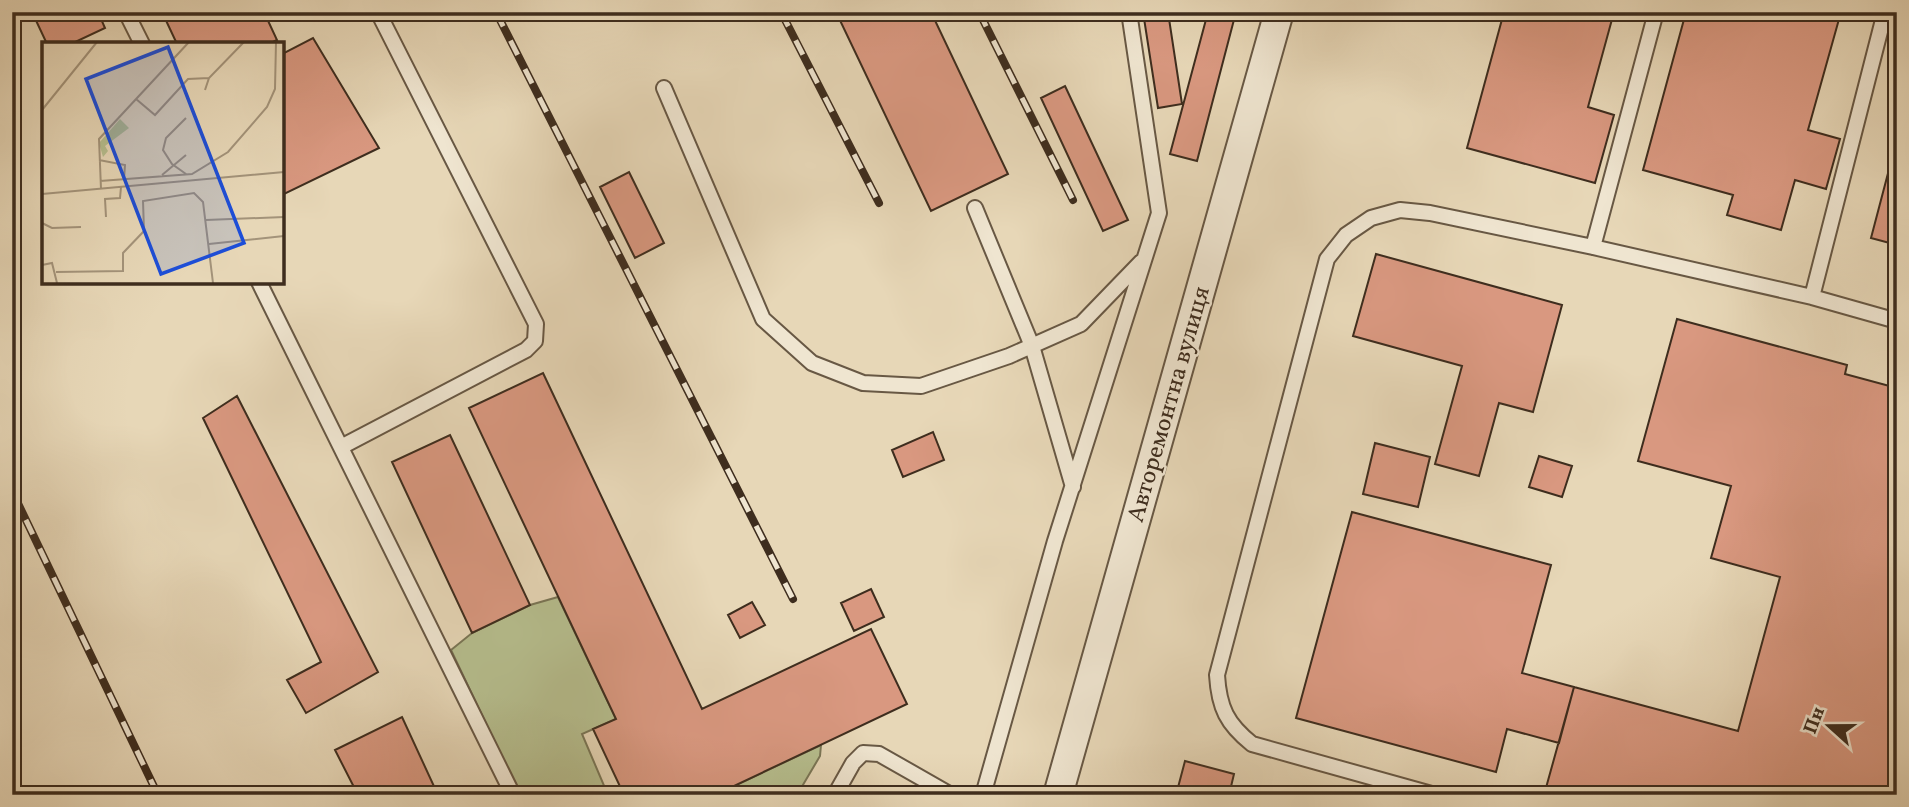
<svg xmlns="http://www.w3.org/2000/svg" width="1909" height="807" font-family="Vollkorn,serif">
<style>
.green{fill:#b6be8e;stroke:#7a7656;stroke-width:2}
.building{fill:#d99880;stroke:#3e2d1e;stroke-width:2}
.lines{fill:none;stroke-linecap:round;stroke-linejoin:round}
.lane-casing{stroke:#685844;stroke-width:18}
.street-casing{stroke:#685844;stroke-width:32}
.lane{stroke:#efe5d0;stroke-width:14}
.street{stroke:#efe5d0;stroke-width:28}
.rail-casing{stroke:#3e2d1e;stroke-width:8}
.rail{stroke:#efe5d0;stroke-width:5;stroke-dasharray:16;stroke-linecap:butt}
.labels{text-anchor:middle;stroke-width:5;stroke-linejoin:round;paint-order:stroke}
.street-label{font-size:24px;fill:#3e2d1e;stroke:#efe5d0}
.inset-road{fill:none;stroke:#a3937a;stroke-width:2}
.view{fill:#1d4ed8;fill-opacity:0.15;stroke:#1d4ed8;stroke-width:3.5}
.inset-edge{fill:none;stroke:#3e2d1e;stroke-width:3.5}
</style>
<rect width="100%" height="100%" fill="#e7d7b7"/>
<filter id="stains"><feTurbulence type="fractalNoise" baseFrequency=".00286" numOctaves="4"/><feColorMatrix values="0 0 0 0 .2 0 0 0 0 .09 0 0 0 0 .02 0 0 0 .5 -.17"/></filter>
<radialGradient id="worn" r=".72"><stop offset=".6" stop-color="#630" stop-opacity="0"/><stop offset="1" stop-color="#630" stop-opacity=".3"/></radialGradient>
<path class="green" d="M558 597 616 719 582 734 608 795H520L451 650 472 633 530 605Z
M821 745 820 756 797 795H715Z"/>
<path class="building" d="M32 12H98L105 28 71 44H47Z
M162 12H264L277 40 269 44H177Z
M836 12H931L1008 174 931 211Z
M1143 12H1168L1182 104 1158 108Z
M1208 12H1236L1197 161 1170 154Z
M1504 12H1614L1588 107 1614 115 1595 183 1467 148Z
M1686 12H1841L1808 130 1840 139 1826 189 1795 180 1781 230 1727 215 1733 195 1643 170Z
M313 38 379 148 282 195V54Z
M1065 86 1128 220 1103 231 1041 98Z
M1897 139V245L1871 238Z
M629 172 664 243 635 258 600 187Z
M1376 254 1562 305 1533 412 1499 403 1479 476 1435 464 1462 366 1353 336Z
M1677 319 1847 365 1845 374 1897 388V795H1544L1574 687 1738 731 1780 577 1711 558 1731 486 1638 461Z
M543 373 702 709 871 629 907 704 715 795H624L593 729 616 719 469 408Z
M237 396 378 672 306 713 287 680 321 662 203 418Z
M933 432 944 460 903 477 892 450Z
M450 435 530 605 472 633 392 462Z
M1375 443 1430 457 1418 507 1363 494Z
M1539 456 1572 466 1562 497 1529 487Z
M1352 512 1551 565 1522 673 1574 687 1559 743 1507 729 1496 772 1296 718Z
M871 589 884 617 854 631 841 603Z
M752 602 765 625 740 638 728 615Z
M402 717 438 795H358L335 750Z
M1185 761 1234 774 1229 795H1176Z
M269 788 272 795H248Z"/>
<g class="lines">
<defs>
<path id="lane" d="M126 12 142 44
M664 88 763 319 812 363 863 383 921 386 1009 356 1081 324 1141 262
M975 208 1032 346 1073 487
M1593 247 1656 12
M259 282 513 795
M1812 297 1885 12
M341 447 526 350 535 341 536 324 378 12
M835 795 853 763 863 753 879 754 951 795
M983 795 1055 541 1159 213 1129 12
M1435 795 1252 744C1227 724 1219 708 1217 675L1327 259 1346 235 1371 218 1400 210 1430 213 1593 247 1812 297 1897 321"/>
<path id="street" d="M1058 795 1279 12"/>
</defs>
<use href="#lane" class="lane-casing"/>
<use href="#street" class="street-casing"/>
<use href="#lane" class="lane"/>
<use href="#street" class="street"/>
<defs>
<path id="rail" d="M496 12 793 599
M781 12 879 203
M979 12 1073 200
M12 491 158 795"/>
</defs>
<use href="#rail" class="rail-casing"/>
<use href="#rail" class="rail"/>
</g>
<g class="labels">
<g class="street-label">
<text transform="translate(1168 404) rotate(-74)" y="8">Авторемонтна вулиця</text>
</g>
</g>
<g transform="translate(42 42)">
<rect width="242" height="242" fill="#e7d7b7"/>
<path d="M78 77 87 86 63 104 66 109 61 115 57 101Z" fill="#b6be8e"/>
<path class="inset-road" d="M163 48 167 36 202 0M94 57 113 73 146 37 167 36M0 68 55 0M144 76 124 96 121 108 130 122 144 132M57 118 83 123 82 137M120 133 144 113M58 139 150 132 186 110 225 65 233 47 234 0M59 147 57 97 147 0M0 152 242 130M64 175 63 157 78 156 79 145M164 178 242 175M0 181 10 186 39 185M167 202 242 194M0 223 10 221 15 241M14 230 81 229V211L102 189 101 159 152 151 161 160 171 241"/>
<path class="view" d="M126 5 202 201 119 232 44 37Z"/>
<rect width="242" height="242" class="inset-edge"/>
</g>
<rect width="1909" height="807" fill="none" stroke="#e7d7b7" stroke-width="42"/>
<rect x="14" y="14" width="1881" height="779" fill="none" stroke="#3e2d1e" stroke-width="3.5"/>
<rect x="21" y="21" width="1867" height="765" fill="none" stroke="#3e2d1e" stroke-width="2"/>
<g transform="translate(1829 726) rotate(291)" stroke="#efe5d0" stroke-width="5" paint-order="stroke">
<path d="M0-5L12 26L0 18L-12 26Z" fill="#3e2d1e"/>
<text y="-10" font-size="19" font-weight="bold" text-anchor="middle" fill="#3e2d1e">Пн</text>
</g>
<rect width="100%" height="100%" filter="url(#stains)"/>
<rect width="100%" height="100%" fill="url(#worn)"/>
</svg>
